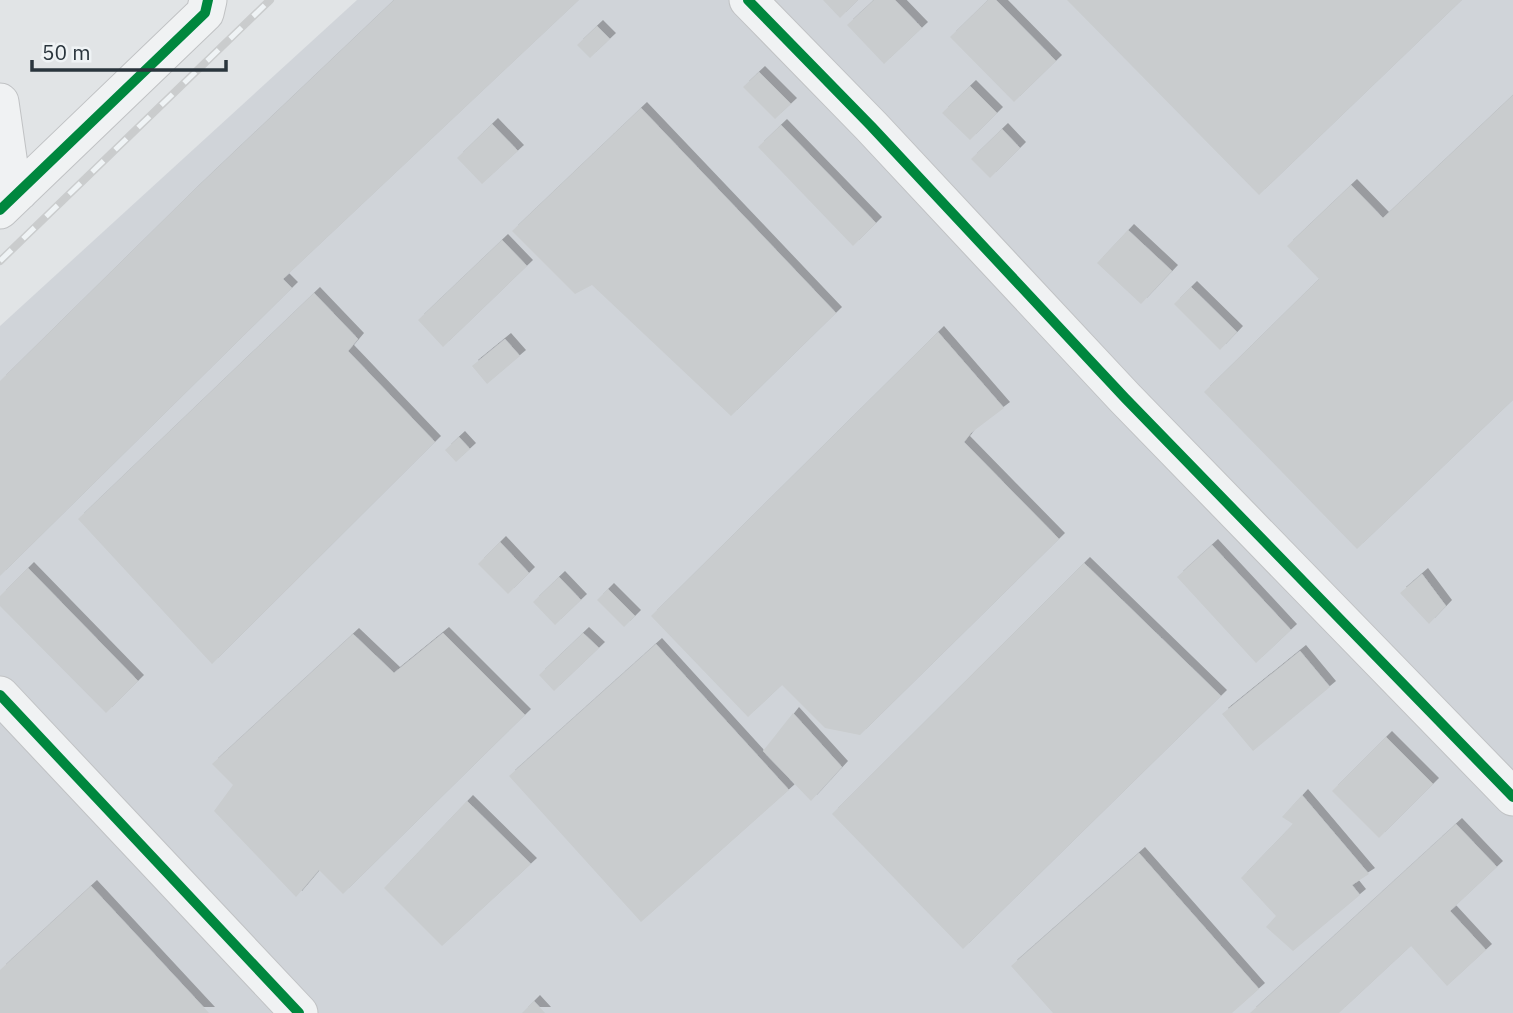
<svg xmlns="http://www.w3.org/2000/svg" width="1513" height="1013" font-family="'IBM Plex Sans',sans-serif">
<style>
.built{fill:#d0d4d9}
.building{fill:#c9ccce;filter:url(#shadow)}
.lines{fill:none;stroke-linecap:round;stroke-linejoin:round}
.minor-casing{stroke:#c0c2c4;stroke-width:39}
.minor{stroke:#f0f2f3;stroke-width:37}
.rail-casing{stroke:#cacccd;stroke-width:8}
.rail{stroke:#eff3f5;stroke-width:5;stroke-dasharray:16;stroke-linecap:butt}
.cycleway-casing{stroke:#eff3f5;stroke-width:15}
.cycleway{stroke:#00873e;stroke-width:10}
</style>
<defs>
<filter id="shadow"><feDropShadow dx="6" dy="-6" stdDeviation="0" flood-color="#0004"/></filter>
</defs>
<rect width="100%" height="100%" fill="#e1e4e6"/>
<path class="built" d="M357 0H1513V1013H0V326Z"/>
<path class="building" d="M394 0H579L283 279 292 288 0 576V381L194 190Z
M823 0H858L840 18Z
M874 0H895L922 28 884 64 847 25Z
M988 0H996L1056 61 1014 102 950 37Z
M1067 0H1462L1259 195Z
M597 26 610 39 590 58 577 45Z
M759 72 791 104 775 119 743 87Z
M970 86 997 113 970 140 942 113Z
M1513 95V400L1357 549 1204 392 1319 279 1287 246 1351 185 1383 218Z
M641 108 836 313 731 416 592 285 575 294 512 231Z
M492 124 518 151 482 184 457 158Z
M781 125 876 223 853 246 758 147Z
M1002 129 1020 148 990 178 971 159Z
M1128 230 1172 271 1141 304 1097 263Z
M502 240 527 266 443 347 418 320Z
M1191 287 1237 332 1220 350 1174 304Z
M314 293 358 339 348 351 435 442 212 664 78 519Z
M938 332 1004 408 971 433 964 442 1059 539 860 735 825 728 782 685 748 717 651 616Z
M505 339 520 356 487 384 472 366Z
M459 437 470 449 456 462 445 450Z
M500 542 529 573 508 594 478 564Z
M1212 545 1291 630 1256 663 1177 577Z
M1084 563 1221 696 963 949 832 814Z
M28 568 138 681 106 713 0 606V596Z
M1422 574 1446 606 1429 624 1400 593Z
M559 577 581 600 555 625 533 602Z
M608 589 635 616 624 627 597 600Z
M443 633 525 715 343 894 319 870 296 897 214 811 233 785 212 764 353 634 394 673Z
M583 633 599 648 554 691 539 675Z
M656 644 789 790 641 922 509 776Z
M1300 651 1330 687 1253 751 1222 714Z
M793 713 842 767 811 801 763 751Z
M1386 737 1433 784 1379 838 1332 791Z
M1302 795 1369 874 1352 885 1360 895 1293 951 1266 927 1276 916 1241 878 1293 824 1282 817Z
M467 801 531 864 442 946 384 888Z
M1456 824 1497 867 1450 911 1486 950 1447 986 1411 946 1339 1013H1250Z
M1139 853 1259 989 1232 1013H1053L1011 966Z
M91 886 209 1013H0V970Z
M534 1001 545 1013H522Z"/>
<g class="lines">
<defs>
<path id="minor" d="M748 0 871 126 1125 398 1513 797
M0 102 9 165 19 192
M0 210 205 13 208 0
M0 695 299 1013"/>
</defs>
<use href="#minor" class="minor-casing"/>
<use href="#minor" class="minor"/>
<defs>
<path id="rail" d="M0 261 270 0"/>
</defs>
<use href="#rail" class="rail-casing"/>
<use href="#rail" class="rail"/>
<defs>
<path id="cycleway" d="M748 0 871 126 1125 398 1513 797
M0 210 205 13 208 0
M0 695 299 1013"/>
</defs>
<use href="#cycleway" class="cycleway-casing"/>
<use href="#cycleway" class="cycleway"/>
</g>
<path d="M32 60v10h194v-10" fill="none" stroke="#2a353d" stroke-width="3.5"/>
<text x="42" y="60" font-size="21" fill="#2a353d" stroke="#eff3f5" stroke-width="5" paint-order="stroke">50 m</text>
</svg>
